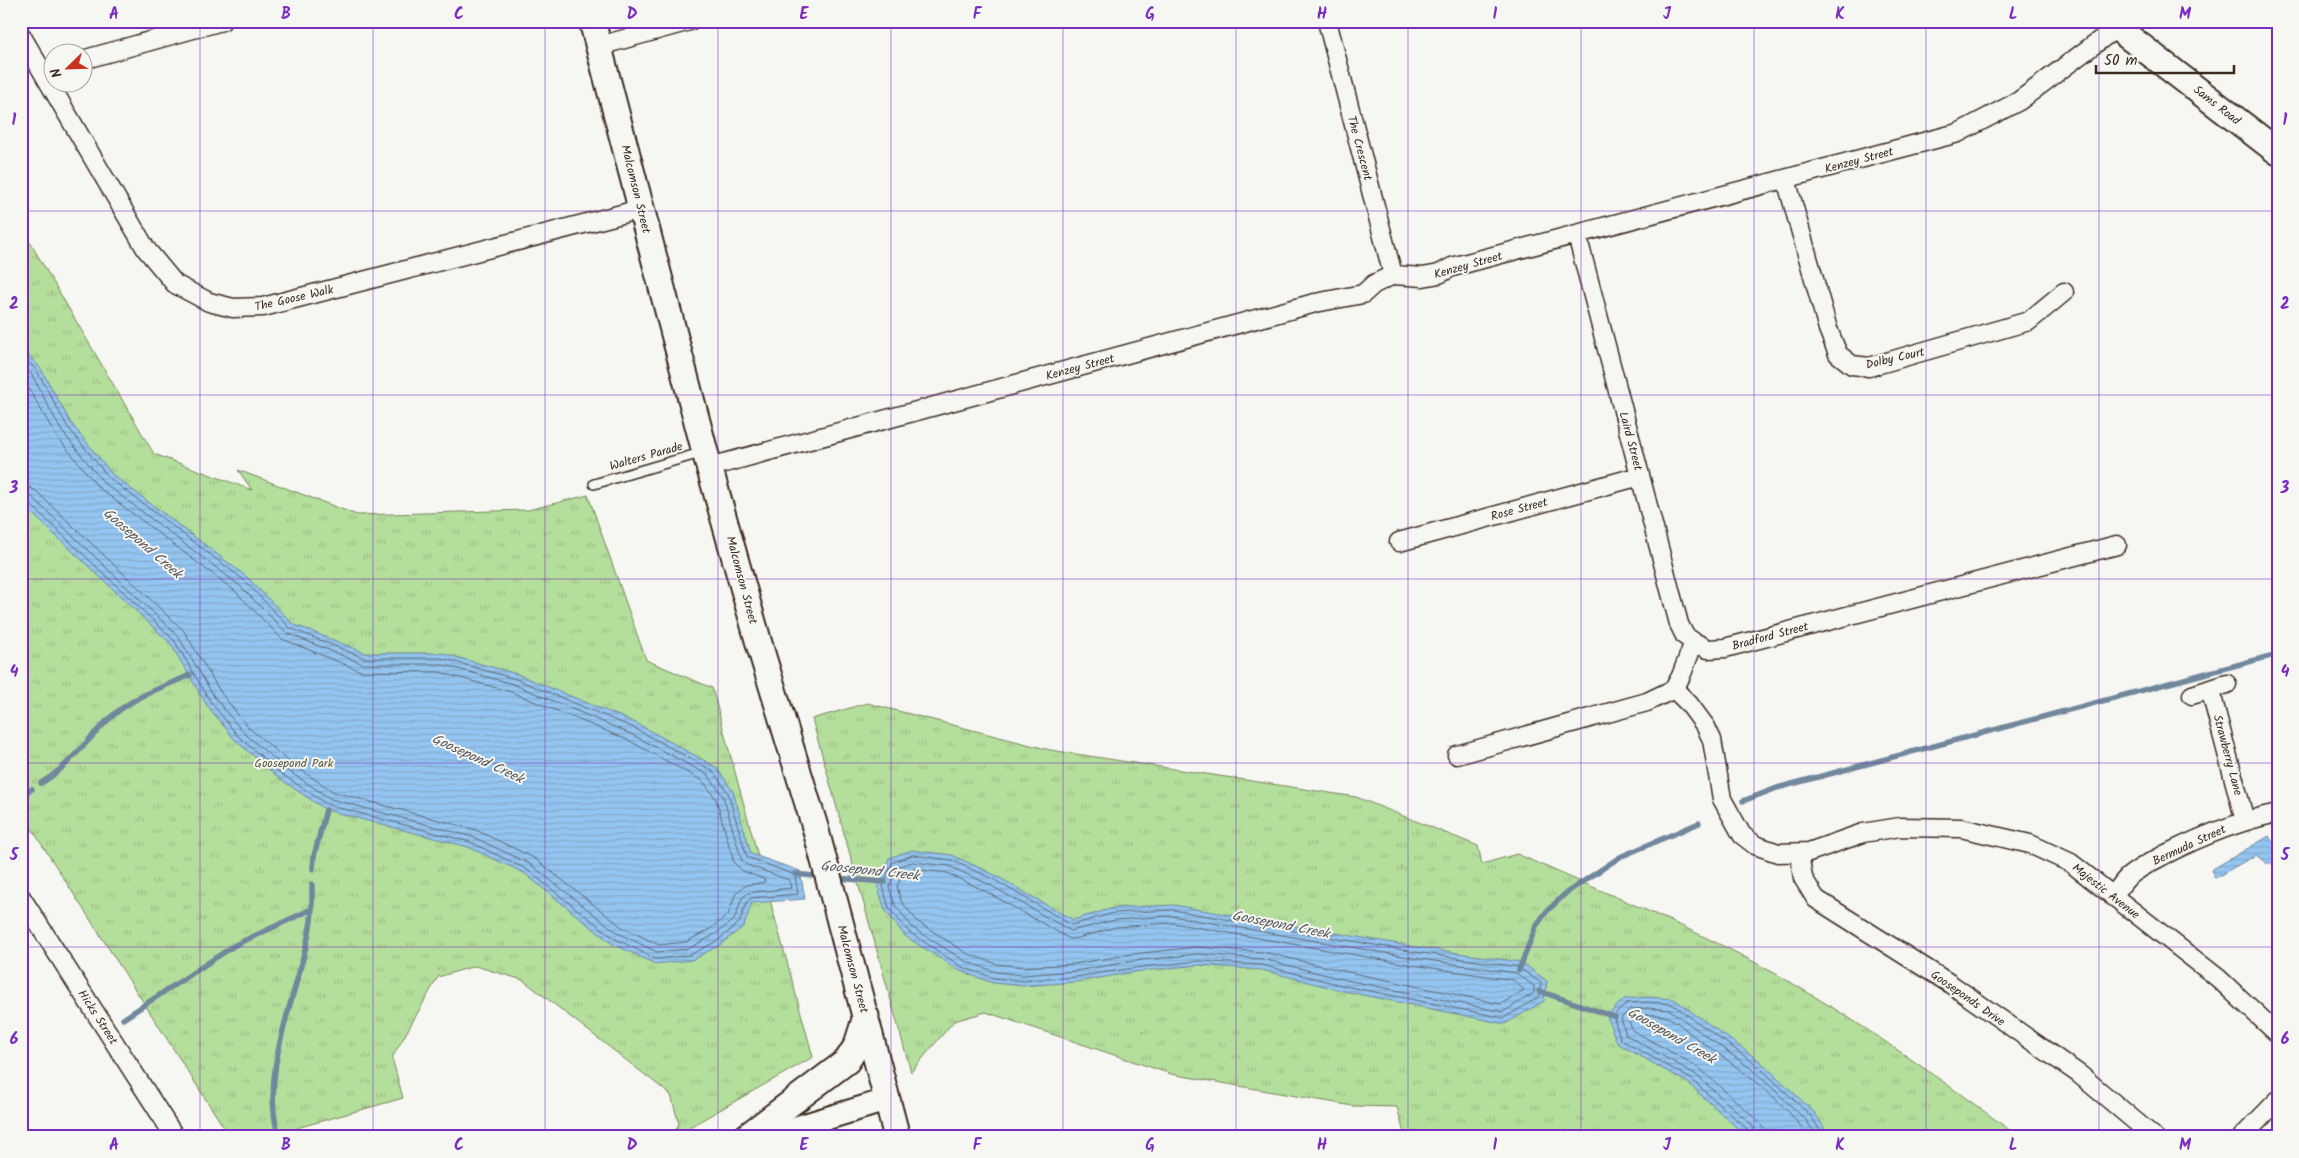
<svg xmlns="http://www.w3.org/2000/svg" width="2299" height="1158" font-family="Kalam,sans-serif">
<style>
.grass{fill:url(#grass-tufts);stroke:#78845c}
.water{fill:url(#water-rules);stroke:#70879c}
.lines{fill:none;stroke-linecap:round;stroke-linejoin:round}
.shore{stroke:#5f6872;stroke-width:1}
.stream{stroke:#70879c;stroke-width:5.5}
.service-casing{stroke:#3b2a1e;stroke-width:12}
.minor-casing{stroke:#3b2a1e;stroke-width:21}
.tertiary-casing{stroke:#3b2a1e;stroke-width:26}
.secondary-casing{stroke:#3b2a1e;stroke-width:29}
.service{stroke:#f6f6f2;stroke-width:9}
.minor{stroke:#f6f6f2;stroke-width:18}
.tertiary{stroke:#f6f6f2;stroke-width:22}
.secondary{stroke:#f6f6f2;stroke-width:25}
.grid{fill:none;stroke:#7b2cbf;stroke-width:1;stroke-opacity:0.55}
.labels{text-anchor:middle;stroke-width:4;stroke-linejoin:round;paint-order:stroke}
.street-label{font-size:12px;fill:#3b2a1e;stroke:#f6f6f2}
.park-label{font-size:12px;fill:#59573d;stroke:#f6f6f2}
.water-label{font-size:14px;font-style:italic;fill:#56585d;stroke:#f6f6f2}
.neatline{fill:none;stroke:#7b2cbf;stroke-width:2}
.grid-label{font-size:16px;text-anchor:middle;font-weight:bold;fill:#7b2cbf}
</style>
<defs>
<pattern id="grass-tufts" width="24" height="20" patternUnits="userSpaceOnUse" patternTransform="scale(1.25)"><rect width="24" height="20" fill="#b4de9b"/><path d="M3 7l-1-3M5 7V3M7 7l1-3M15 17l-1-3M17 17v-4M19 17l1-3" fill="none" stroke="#9cbf85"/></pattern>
<pattern id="water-rules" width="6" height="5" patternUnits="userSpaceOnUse" patternTransform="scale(1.25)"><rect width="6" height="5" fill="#94c5f0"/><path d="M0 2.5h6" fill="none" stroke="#80a9cd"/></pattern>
</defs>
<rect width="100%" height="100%" fill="#f6f6f2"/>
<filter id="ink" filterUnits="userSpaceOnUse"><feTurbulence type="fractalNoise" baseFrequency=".02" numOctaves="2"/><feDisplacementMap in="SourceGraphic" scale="10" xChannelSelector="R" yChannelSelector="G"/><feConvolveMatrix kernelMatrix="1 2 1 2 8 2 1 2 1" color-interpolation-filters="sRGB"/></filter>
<g filter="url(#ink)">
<path class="grass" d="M21 227 154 454 252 490 238 470 357 515 528 510 588 495 646 660 712 688 813 1057 672 1137 679 1124 671 1095 523 980 475 966 438 977 392 1058 403 1098 297 1128 299 1137H230L21 812Z
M867 703 1050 750 1356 797 1478 846 1482 864 1517 854C1584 884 1652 911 1717 943 1825 996 1923 1066 2019 1137H1405L1397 1107 1353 1106 1171 1074 986 1012 954 1021 911 1072 812 719Z"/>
<path class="water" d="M21 346 41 369 71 423 113 475 247 577 293 624 366 653H442L517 674 636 723 716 767 733 791 751 854 800 871 805 899 752 903 744 926 720 945 692 960 655 964 611 943 524 873 468 847 326 810 280 779 235 740 206 704 170 643 21 503Z
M2269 836 2275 846 2273 848 2278 853 2274 858 2277 861 2273 865 2269 862 2267 864 2256 855 2215 878 2211 870Z
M912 850 952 855 993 874 1073 920 1113 908 1173 905 1416 947 1521 962 1547 981 1544 1001 1505 1024 1343 991 1262 970 1198 965 1135 972 1076 982 1023 986 993 983 960 971 905 936 885 910 877 885 889 858Z
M1648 997 1674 999 1760 1061 1815 1113 1830 1137H1747L1688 1083 1617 1043 1607 1016 1624 999Z"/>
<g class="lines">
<path class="shore" d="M21 354 37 371 67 426 109 478 244 580 290 628 364 658H441L516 679 634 728 713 771 728 793 747 857 795 875 798 894 751 898 747 902 739 923 717 941 690 955 656 959 614 938 526 869 470 842 328 805 283 775 238 736 210 701 174 640 27 501 21 499
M21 363 32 375 61 430 104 483 239 585 287 633 363 664H440L513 684 631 734 708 775 723 796 742 861 747 865 789 880 791 888 748 893 742 898 734 920 714 935 688 949 657 952 618 933 530 864 473 837 331 799 287 770 243 732 215 698 178 636 31 496 21 493
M21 375 55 434 99 488 235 591 282 639 361 671 439 672 511 692 628 740 703 781 716 799 734 863 743 871 764 879 765 882 747 885 740 889 735 895 728 915 710 929 686 942 659 945 622 927 534 858 476 830 334 792 292 764 248 727 221 693 184 631 36 491 29 487 21 486
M913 855 951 860 991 878 1072 925 1114 913 1173 910 1415 952 1518 967 1541 983 1539 997 1504 1018 1345 986 1262 965 1198 961 1134 968 1075 977 1023 981 994 978 962 967 909 932 889 908 883 886 892 863Z
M913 862 949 866 988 884 1071 931 1115 920 1172 916 1414 958 1516 973 1534 986V993L1503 1012 1346 980 1263 959 1198 954 1134 961 1075 971 1023 975 996 972 965 961 913 928 895 905 889 887 897 867Z
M914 869 947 873 985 891 1070 939 1078 938 1116 927 1172 923 1413 965 1513 980 1524 990 1501 1004 1348 972 1263 952 1197 947 1133 954 1074 964 1024 967 997 964 968 954 918 922 901 901 897 886 903 874Z
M1751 1137 1747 1129 1691 1079 1621 1040 1613 1016 1627 1003 1648 1002 1672 1004 1757 1065 1811 1116 1824 1137
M1757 1137 1752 1125 1695 1074 1626 1035 1621 1018 1630 1009 1648 1008 1670 1010 1753 1070 1806 1120 1817 1137
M1765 1137 1763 1128 1757 1120 1698 1067 1632 1030 1629 1020C1636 1013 1658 1014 1667 1017 1676 1020 1687 1031 1695 1037 1731 1063 1785 1099 1808 1137"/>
<path class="stream" d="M41 783C72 765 90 734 117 712 138 695 166 686 190 675
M21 796 32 789
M1743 801 1777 788 2278 654
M313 869 314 856 326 810
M795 874 823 877
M835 878 885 882
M1519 970 1536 926 1547 911 1566 893 1620 857 1699 823
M1539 991 1615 1017
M123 1019 235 945 312 909
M279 1137C258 1070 299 993 310 927 313 913 312 898 312 884"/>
<defs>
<path id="service" d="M594 484 704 452"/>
<path id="minor" d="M1327 21 1393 275
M21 35 146 249 175 284 209 302 233 308 263 307 641 209
M599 46 690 21
M82 60 222 21
M1786 179 1828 329 1838 354 1852 365 1869 367 2029 321 2064 292
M1577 235 1679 624 1685 636 1694 642
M710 467 1315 303 1363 294 1374 284 1393 275 1423 277 1439 274 1452 267 1958 133 2019 101 2116 28
M1399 542 1640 476
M1674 689 1689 704 1706 727 1712 740 1722 799 1742 835 1755 845 1778 853 1809 852 1863 833 1900 827 1961 828 2030 844 2071 863 2218 978 2278 1034
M2210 689 2245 821
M2192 695 2227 684
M1457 755 1647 702 1674 689 1681 676 1694 642 1708 649 1725 648 2117 545
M1799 853 1803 878 1816 899 1949 983 2079 1074 2154 1137
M21 897 175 1137
M2113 897C2117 891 2121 884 2127 878 2138 868 2153 861 2166 854 2202 836 2238 821 2278 813
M2242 1137 2278 1100"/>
<path id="tertiary" d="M765 1137 887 1100"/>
<path id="secondary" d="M592 21 705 452 760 647 815 827 897 1137
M2108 21 2278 152
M746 1137 847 1061 857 1045 866 1016"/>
</defs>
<use href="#service" class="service-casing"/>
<use href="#minor" class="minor-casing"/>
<use href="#tertiary" class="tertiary-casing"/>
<use href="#secondary" class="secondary-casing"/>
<use href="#service" class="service"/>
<use href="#minor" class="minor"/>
<use href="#tertiary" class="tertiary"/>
<use href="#secondary" class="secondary"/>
</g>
</g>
<path class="grid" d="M200 21V1137M373 21V1137M545 21V1137M718 21V1137M891 21V1137M1063 21V1137M1236 21V1137M1408 21V1137M1581 21V1137M1754 21V1137M1926 21V1137M2099 21V1137M21 211H2278M21 395H2278M21 579H2278M21 763H2278M21 947H2278"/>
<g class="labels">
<g class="street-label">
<text transform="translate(2217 105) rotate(38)" y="4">Sams Road</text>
<text transform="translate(1360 148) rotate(75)" y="4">The Crescent</text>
<text transform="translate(1859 160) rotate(-15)" y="4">Kenzey Street</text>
<text transform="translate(636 189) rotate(76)" y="4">Malcomson Street</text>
<text transform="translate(1468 265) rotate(-16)" y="4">Kenzey Street</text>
<text transform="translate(294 298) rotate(-13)" y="4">The Goose Walk</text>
<text transform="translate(1895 358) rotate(-13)" y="4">Dolby Court</text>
<text transform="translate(1080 367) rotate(-15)" y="4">Kenzey Street</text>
<text transform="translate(1631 441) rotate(75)" y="4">Laird Street</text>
<text transform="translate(646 456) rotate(-16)" y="4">Walters Parade</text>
<text transform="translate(1519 509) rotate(-15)" y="4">Rose Street</text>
<text transform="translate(742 580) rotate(75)" y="4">Malcomson Street</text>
<text transform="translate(1770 636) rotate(-15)" y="4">Bradford Street</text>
<text transform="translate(2228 755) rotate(75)" y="4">Strawberry Lane</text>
<text transform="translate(2189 845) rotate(-25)" y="4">Bermuda Street</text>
<text transform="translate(2106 891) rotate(38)" y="4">Majestic Avenue</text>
<text transform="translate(853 969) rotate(75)" y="4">Malcomson Street</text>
<text transform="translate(1968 998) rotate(35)" y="4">Gooseponds Drive</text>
<text transform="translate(98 1017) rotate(57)" y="4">Hicks Street</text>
</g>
<g class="park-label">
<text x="294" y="767">Goosepond Park</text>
</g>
<g class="water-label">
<text transform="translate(143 543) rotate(41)" y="5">Goosepond Creek</text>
<text transform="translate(478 758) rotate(25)" y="5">Goosepond Creek</text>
<text transform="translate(870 870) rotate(6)" y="5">Goosepond Creek</text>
<text transform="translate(1281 924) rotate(11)" y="5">Goosepond Creek</text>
<text transform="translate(1672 1035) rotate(30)" y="5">Goosepond Creek</text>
</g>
</g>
<rect width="2299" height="1158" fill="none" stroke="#f6f6f2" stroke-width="55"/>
<g transform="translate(68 68) rotate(247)"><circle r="24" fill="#f6f6f2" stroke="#aba49d"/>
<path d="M0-4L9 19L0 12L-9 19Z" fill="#c8321e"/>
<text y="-8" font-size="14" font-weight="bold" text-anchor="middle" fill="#3b2a1e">N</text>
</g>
<path d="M2096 65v8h138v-8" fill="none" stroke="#3b2a1e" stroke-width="2.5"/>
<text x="2104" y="65" font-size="15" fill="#3b2a1e" stroke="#f6f6f2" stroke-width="4" paint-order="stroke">50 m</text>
<rect x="28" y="28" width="2244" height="1102" class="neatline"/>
<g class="grid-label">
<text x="114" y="19">A</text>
<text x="286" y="19">B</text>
<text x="459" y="19">C</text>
<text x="632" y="19">D</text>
<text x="804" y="19">E</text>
<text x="977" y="19">F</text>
<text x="1150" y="19">G</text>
<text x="1322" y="19">H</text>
<text x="1495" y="19">I</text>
<text x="1667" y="19">J</text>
<text x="1840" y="19">K</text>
<text x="2013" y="19">L</text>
<text x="2185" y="19">M</text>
<text x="14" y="125">1</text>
<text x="2285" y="125">1</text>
<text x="14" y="309">2</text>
<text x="2285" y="309">2</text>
<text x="14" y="493">3</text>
<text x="2285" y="493">3</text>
<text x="14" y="677">4</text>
<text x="2285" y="677">4</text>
<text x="14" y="860">5</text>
<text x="2285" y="860">5</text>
<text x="14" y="1044">6</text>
<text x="2285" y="1044">6</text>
<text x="114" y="1150">A</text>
<text x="286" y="1150">B</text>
<text x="459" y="1150">C</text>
<text x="632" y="1150">D</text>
<text x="804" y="1150">E</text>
<text x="977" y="1150">F</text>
<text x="1150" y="1150">G</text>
<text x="1322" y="1150">H</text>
<text x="1495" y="1150">I</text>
<text x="1667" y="1150">J</text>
<text x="1840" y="1150">K</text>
<text x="2013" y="1150">L</text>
<text x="2185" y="1150">M</text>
</g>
</svg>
